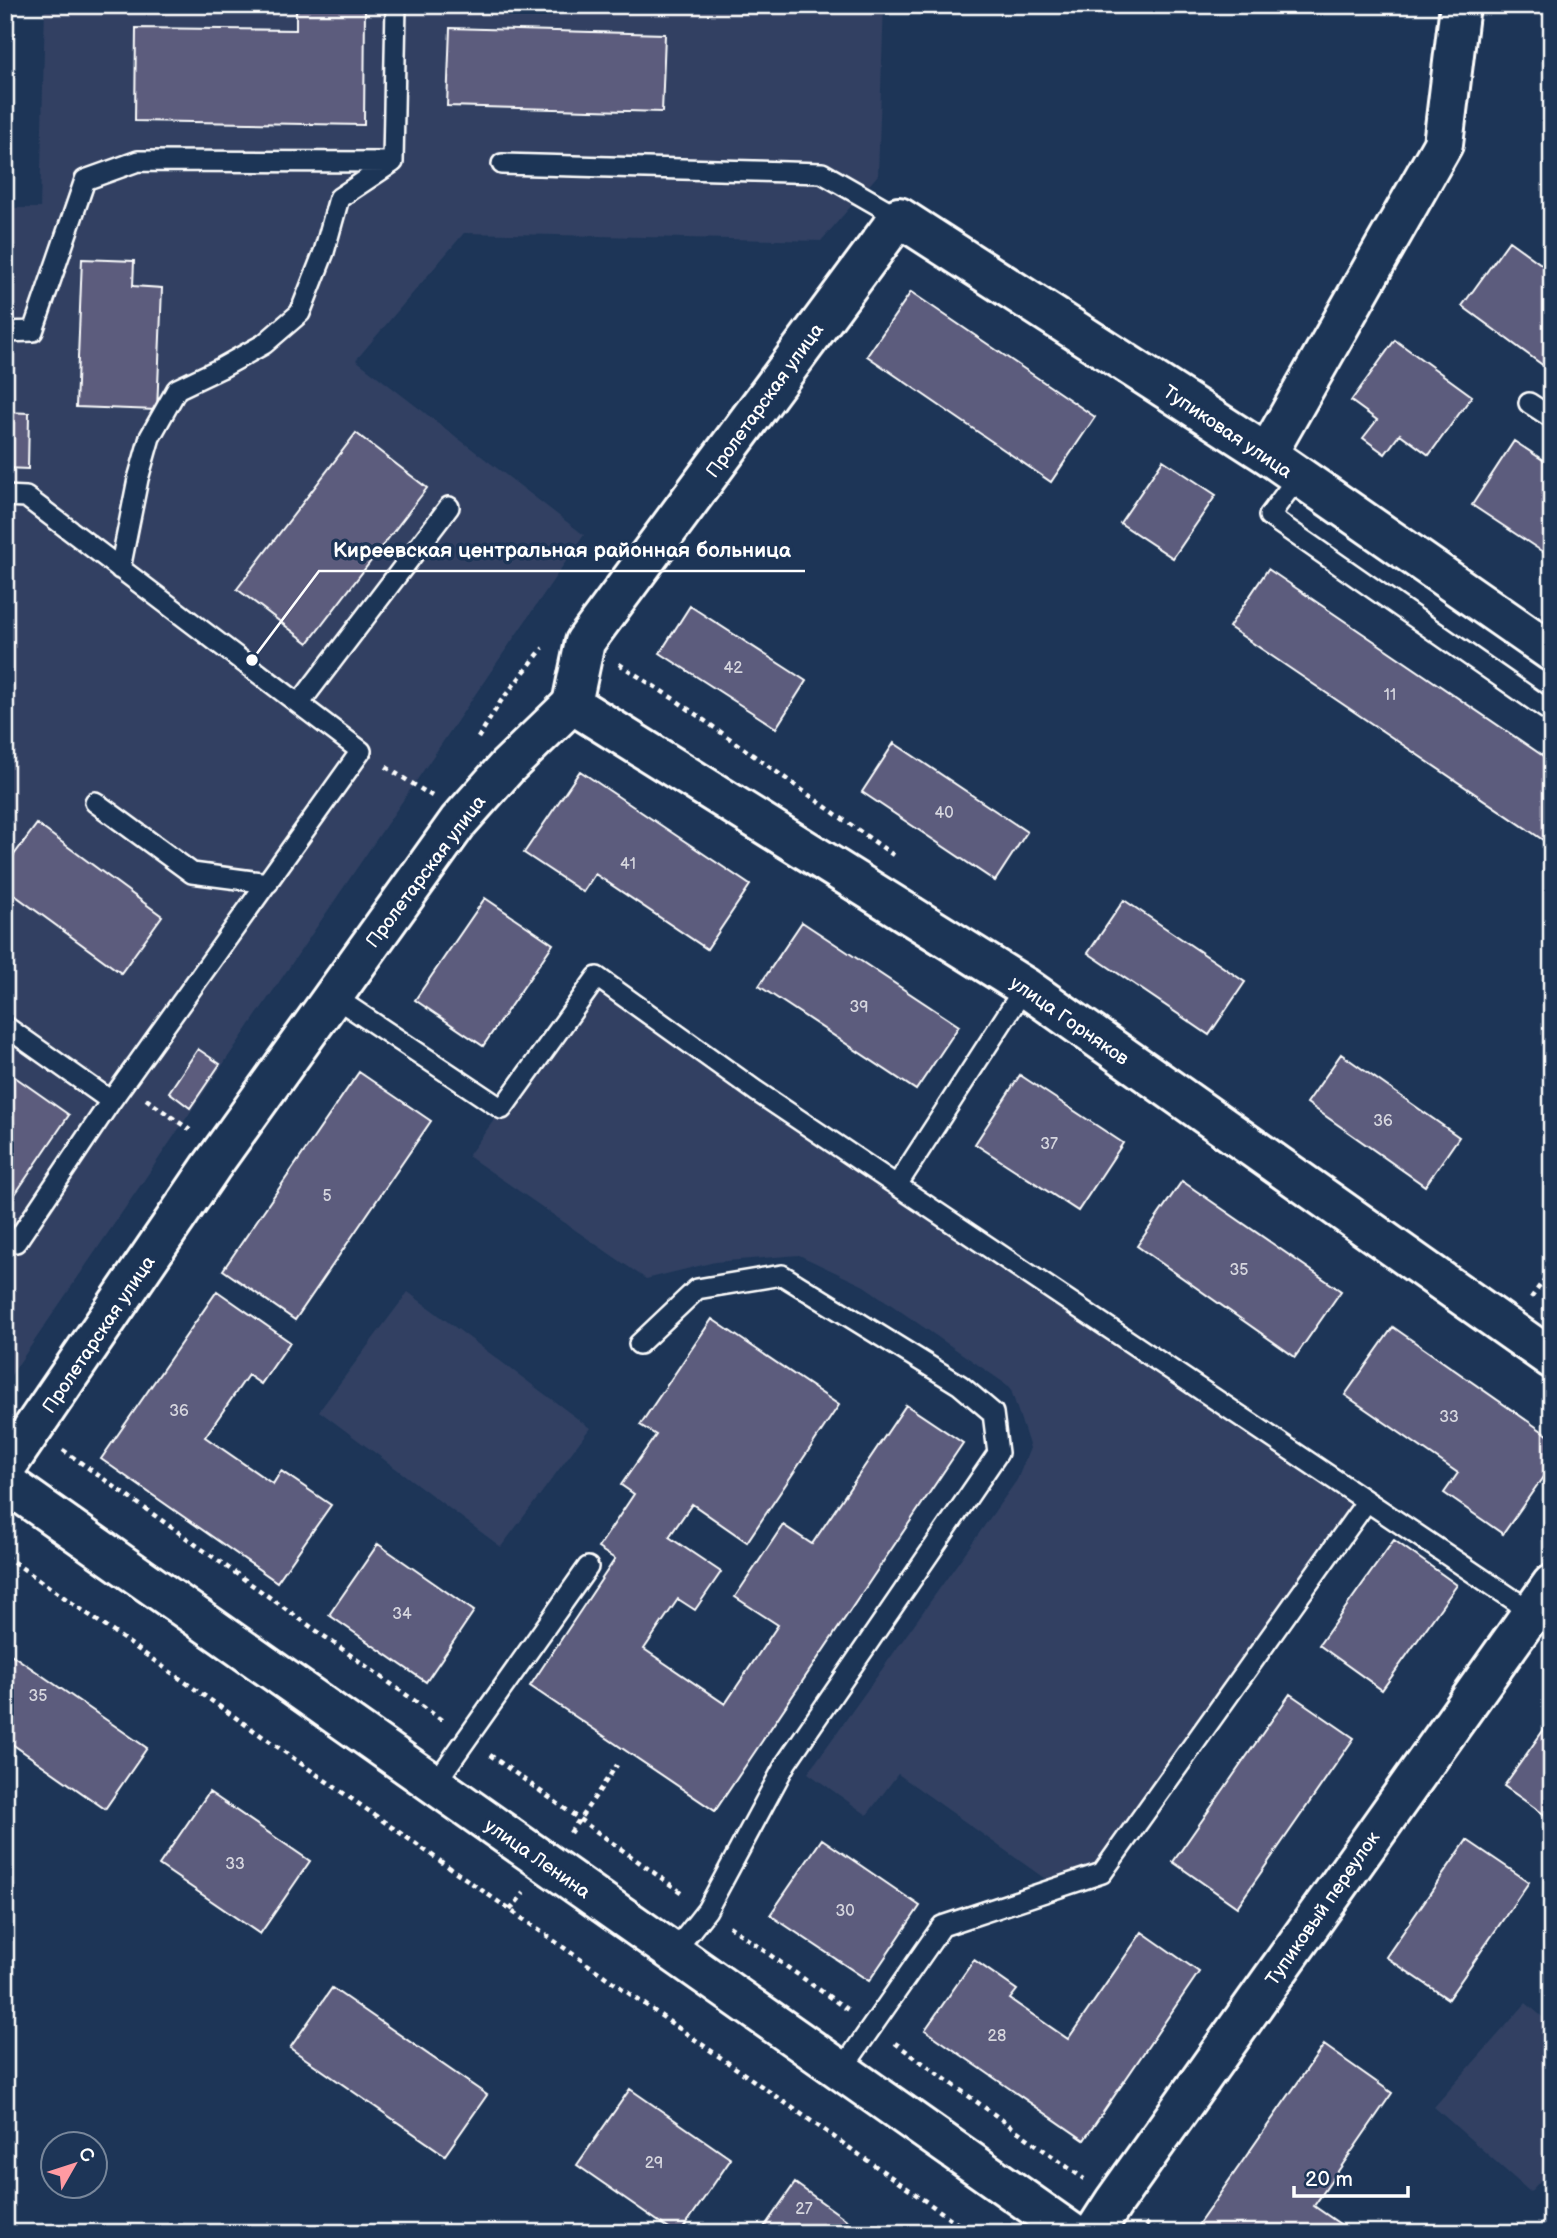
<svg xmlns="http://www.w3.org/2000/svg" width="1557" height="2238" font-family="'Balsamiq Sans',sans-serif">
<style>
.built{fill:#304062}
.building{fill:#5b5b7d;stroke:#fff;stroke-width:2}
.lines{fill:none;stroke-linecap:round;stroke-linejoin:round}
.service-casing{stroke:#fff;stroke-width:24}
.minor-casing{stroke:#fff;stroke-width:44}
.secondary-casing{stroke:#fff;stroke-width:44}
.path{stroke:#fff;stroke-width:4.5;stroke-dasharray:5 5;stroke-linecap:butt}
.service{stroke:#1d3557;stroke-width:19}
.minor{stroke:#1d3557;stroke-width:38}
.secondary{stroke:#1d3557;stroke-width:38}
.labels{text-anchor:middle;stroke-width:7;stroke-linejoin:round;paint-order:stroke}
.number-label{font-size:16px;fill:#d6d6de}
.street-label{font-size:19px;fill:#fff;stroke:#1d3557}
.leader{fill:none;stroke:#fff;stroke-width:2.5}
.callout-dot{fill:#fff;stroke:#1d3557;stroke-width:2.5}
.callout-label{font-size:21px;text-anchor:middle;font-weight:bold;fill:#fff;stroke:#1d3557;stroke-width:7;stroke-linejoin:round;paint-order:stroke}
</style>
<rect width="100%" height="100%" fill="#1d3557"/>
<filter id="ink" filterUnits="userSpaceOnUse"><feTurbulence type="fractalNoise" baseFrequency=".0143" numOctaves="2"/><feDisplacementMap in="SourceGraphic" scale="14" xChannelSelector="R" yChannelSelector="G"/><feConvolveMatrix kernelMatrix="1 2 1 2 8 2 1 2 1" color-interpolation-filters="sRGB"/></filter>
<g filter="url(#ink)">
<path class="built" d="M45 5H884L878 175 821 241 464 233 356 360 584 535 5 1384V208H40Z
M597 977 1367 1501 1102 1873 1058 1888 898 1774 867 1815 808 1773 1017 1480 1030 1448 1010 1387 864 1286 799 1255 715 1262 646 1279 468 1156Z
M408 1292 590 1428 501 1547 319 1411Z
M1526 2003 1552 2025V2168L1530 2192 1434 2107Z"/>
<path class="building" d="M296 5H365L364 125 135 121 136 28 296 30Z
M450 28 665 34 662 112 447 106Z
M1509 241 1552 272V372L1462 306Z
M82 259 134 261 133 286 162 288 157 410 76 407Z
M911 292 1095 417 1051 482 867 356Z
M1395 340 1472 396 1429 455 1400 434 1385 454 1363 438 1377 420 1351 401Z
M5 412 29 413 28 469 5 468Z
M356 433 427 488 308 643 237 589Z
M1514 441 1552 466V558L1472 505Z
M1163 460 1216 495 1173 558 1120 523Z
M1268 569 1552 762V846L1229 627Z
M690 606 806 681 776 728 660 653Z
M894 743 1027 832 995 881 862 792Z
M580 771 750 885 707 949 595 874 583 892 524 853Z
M37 824 162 916 121 973 5 888V867Z
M485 898 553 944 483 1046 415 1000Z
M1124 900 1245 982 1209 1035 1088 953Z
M802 922 959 1026 916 1090 759 986Z
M198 1049 220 1064 190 1108 169 1092Z
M1341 1054 1459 1137 1425 1186 1307 1103Z
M5 1070 69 1115 5 1209Z
M359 1072 431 1121 295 1320 223 1270Z
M1020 1075 1123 1143 1078 1211 975 1144Z
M1182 1181 1341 1291 1295 1357 1137 1246Z
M217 1291 290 1342 261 1384 248 1375 205 1437 273 1484 281 1471 331 1505 277 1582 101 1459Z
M712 1319 839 1405 747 1542 692 1504 669 1537 721 1572 695 1610 678 1599 644 1649 725 1704 778 1625 735 1597 783 1525 812 1544 906 1405 963 1443 715 1811 530 1686 615 1559 598 1548 634 1494 621 1485 656 1435 640 1425Z
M1393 1327 1552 1438V1464L1503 1534 1444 1493 1458 1473 1345 1395Z
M1394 1540 1457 1585 1382 1690 1319 1645Z
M378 1544 474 1611 426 1682 329 1615Z
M5 1650 147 1748 105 1809 5 1739Z
M1290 1694 1354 1738 1237 1907 1173 1862Z
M1552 1718V1820L1504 1786Z
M209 1792 310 1861 260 1934 159 1865Z
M822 1839 920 1906 869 1981 770 1915Z
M1467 1840 1529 1882 1448 1999 1386 1957Z
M1142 1932 1199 1972 1084 2140 925 2030 974 1960 1017 1990 1010 1999 1068 2039Z
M332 1988 487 2095 445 2155 290 2048Z
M1324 2045 1392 2093 1314 2206 1353 2233H1209L1198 2225Z
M630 2089 731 2159 680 2233H675L577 2165Z
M795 2183 865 2233H760Z"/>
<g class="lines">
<defs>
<path id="service" d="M502 164 822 173 899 217
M5 332 33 331 85 180 138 161 393 162 396 5
M1529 403 1552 418
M1298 477 1269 516 1552 713
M5 496 26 497 361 751 111 1101 16 1242
M120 569 138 479 150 437 177 389 221 368 264 344 300 313 324 252 339 198 393 162
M299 704 449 507
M95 802 192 873 268 883
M333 996 502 1109 597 977 756 1091 1532 1612
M5 1026 111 1101
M897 1185 1025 987
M639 1344 697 1289 782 1275 960 1385 993 1413 998 1453 786 1763 707 1910 673 1953
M434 1785 588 1567
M841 2071 942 1926 1102 1873 1367 1501"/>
<path id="minor" d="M1267 454 1443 144 1460 5
M572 704 585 642 899 217 1267 454 1552 652
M5 1482 1072 2233
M1094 2233 1114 2202 1552 1584"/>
<path id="secondary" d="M5 1469 211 1167 458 822 507 767 572 704 1025 987 1552 1359"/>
</defs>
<use href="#service" class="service-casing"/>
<use href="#minor" class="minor-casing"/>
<use href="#secondary" class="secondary-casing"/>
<path class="path" d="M619 664 677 701 896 857
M478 738 501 701 543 648
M386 767 432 796
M146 1099 190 1130
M1531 1298 1552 1269
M63 1450 443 1721
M5 1556 971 2233
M490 1755 685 1895
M570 1833 617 1765
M510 1910 524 1893
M729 1926 848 2010
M895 2043 1084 2179
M1145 2223 1159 2233"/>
<use href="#service" class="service"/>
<use href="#minor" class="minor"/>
<use href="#secondary" class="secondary"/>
</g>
</g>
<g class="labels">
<g class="number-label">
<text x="733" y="673">42</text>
<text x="1390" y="700">11</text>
<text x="944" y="818">40</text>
<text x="628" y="869">41</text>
<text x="859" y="1012">39</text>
<text x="1383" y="1126">36</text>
<text x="1049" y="1149">37</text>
<text x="327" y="1201">5</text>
<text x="1239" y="1275">35</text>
<text x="179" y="1416">36</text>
<text x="1449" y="1422">33</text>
<text x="402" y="1619">34</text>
<text x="38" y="1701">35</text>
<text x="235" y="1869">33</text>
<text x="845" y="1916">30</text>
<text x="997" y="2041">28</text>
<text x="654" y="2168">29</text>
<text x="804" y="2214">27</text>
</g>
<g class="street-label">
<text transform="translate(764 400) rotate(-54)" y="7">Пролетарская улица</text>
<text transform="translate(1228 431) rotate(34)" y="7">Тупиковая улица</text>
<text transform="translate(425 871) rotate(-53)" y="7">Пролетарская улица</text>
<text transform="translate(1070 1020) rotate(35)" y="7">улица Горняков</text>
<text transform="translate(98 1334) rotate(-56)" y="7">Пролетарская улица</text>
<text transform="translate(538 1858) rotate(35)" y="7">улица Ленина</text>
<text transform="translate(1322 1908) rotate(-55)" y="7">Тупиковый переулок</text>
</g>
</g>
<path class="leader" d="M252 660L319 571H805"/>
<circle class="callout-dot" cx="252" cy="660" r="7"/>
<g class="callout-label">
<text x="562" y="557">Киреевская центральная районная больница</text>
</g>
<rect width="1557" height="2238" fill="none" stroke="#1d3557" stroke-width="28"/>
<rect x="14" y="14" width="1529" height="2210" fill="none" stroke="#fff" stroke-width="2.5" filter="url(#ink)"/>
<g transform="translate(74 2165) rotate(51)"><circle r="33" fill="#1d3557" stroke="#77869a" stroke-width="2"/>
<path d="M0-5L12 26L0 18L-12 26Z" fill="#ff9aa2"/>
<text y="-10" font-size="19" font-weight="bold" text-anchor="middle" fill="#ffffff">С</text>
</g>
<path d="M1294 2186v10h114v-10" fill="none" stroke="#ffffff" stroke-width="3.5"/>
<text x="1305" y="2186" font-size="21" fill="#ffffff" stroke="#1d3557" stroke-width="5" paint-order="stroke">20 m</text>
</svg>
